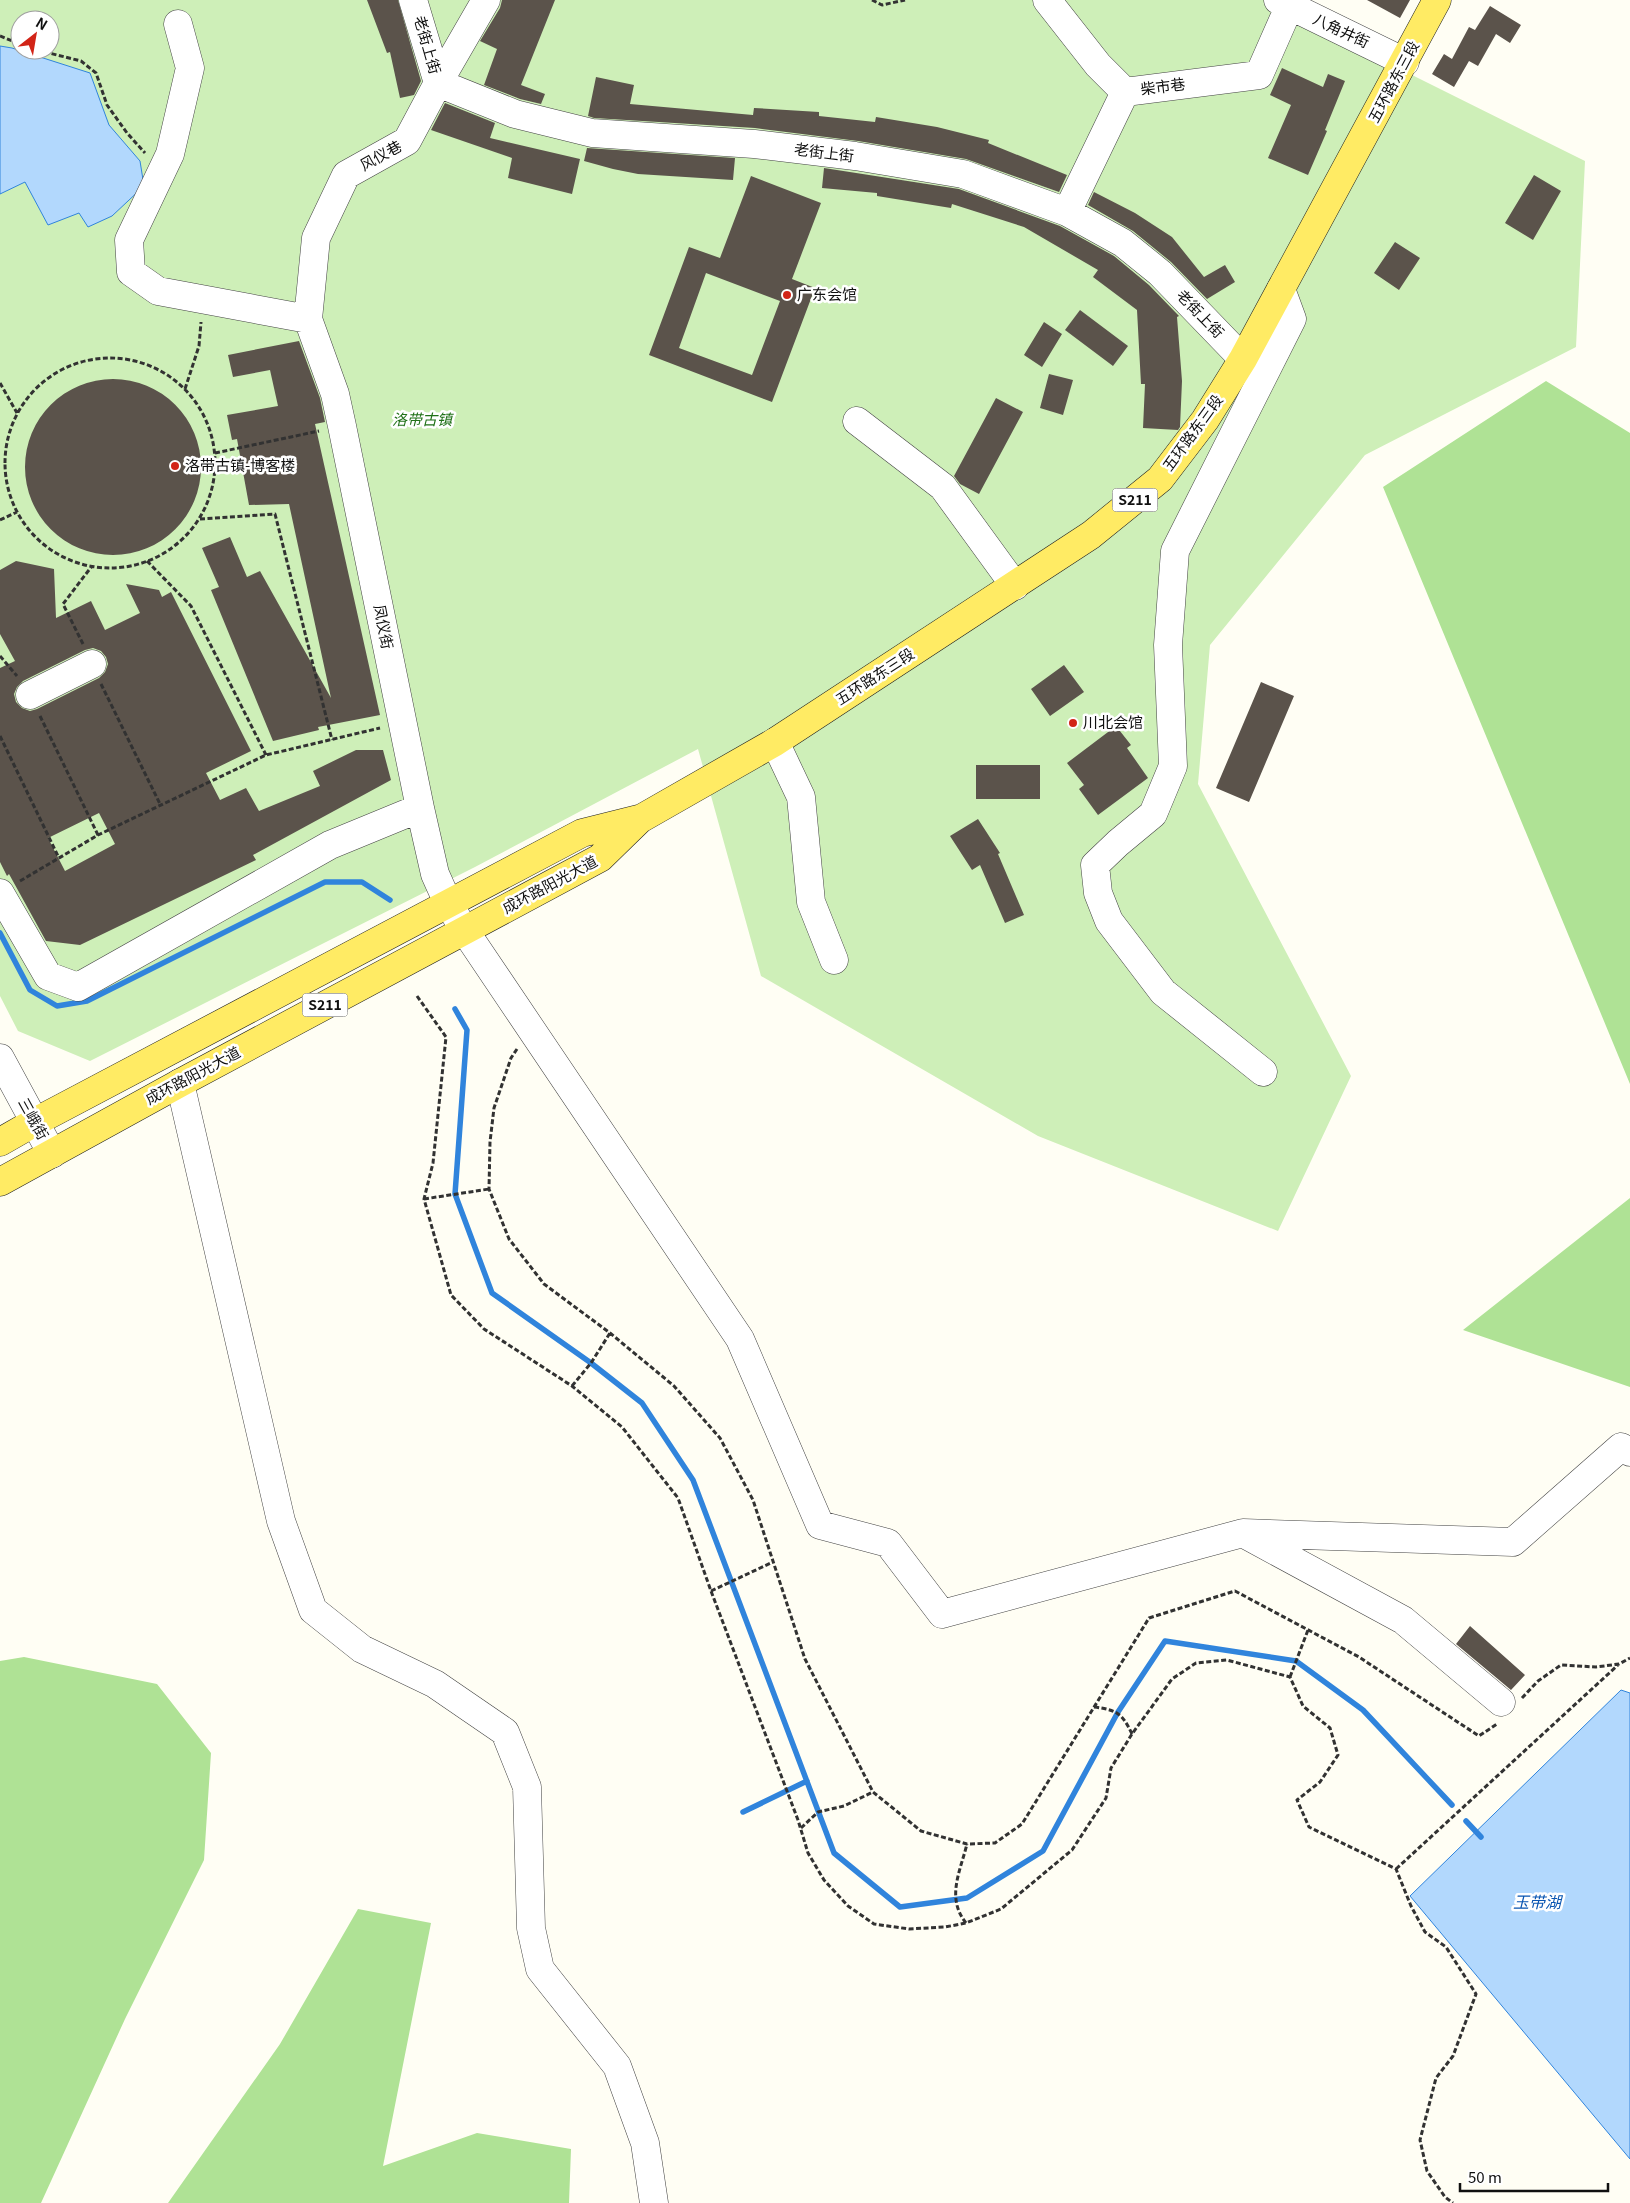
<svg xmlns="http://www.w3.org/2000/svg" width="1630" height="2203" font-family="Georgia,'Noto Sans SC',serif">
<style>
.green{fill:#ceefb8;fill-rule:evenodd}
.forest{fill:#afe295}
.water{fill:#b2d8fd;stroke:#3084dc}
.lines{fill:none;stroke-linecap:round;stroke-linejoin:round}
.stream{stroke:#3084dc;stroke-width:5.5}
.building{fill:#5b534b;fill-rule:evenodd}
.minor-casing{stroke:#434343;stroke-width:29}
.major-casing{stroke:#212121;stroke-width:29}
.path{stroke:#323232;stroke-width:3;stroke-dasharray:5 2.5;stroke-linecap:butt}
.minor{stroke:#fff;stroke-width:28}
.major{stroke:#ffeb64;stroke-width:28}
.poi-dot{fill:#d22417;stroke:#fff;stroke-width:2}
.labels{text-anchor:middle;stroke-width:5;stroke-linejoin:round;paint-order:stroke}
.shield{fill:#fff;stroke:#585858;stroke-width:1}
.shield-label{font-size:14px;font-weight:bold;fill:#101010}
.street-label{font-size:15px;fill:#101010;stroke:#fff}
.poi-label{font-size:15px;fill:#101010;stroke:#fff;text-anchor:start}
.park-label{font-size:15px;font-style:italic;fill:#207118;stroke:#fff}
.water-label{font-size:16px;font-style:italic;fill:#0955b2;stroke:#fff}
</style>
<rect width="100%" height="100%" fill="#fffef4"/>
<path class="green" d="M0 0H1270L1416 77 1585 161 1576 347 1365 455 1210 645 1198 784 1351 1076 1278 1231 1038 1136 761 976 698 749 475 867 90 1061 18 1031 0 996ZM20 20H50V50H20Z"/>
<path class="forest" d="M1546 381 1630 433V1084L1383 487Z
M1630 1198V1387L1463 1330Z
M24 1657 157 1684 211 1753 204 1860 125 2019 41 2203H0V1661Z
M358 1909 431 1923 383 2166 477 2133 571 2149 569 2203H168L280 2044Z"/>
<path class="water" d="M0 46 12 48 90 73 109 125 140 161 144 186 112 216 88 227 79 213 48 225 25 182 0 194Z
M1621 1690 1630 1693V2159L1410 1896Z"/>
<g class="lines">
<path class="stream" d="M0 933 30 990 57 1006 87 1001 325 882H362L390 900
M455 1009 467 1030 455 1194 492 1293 591 1363 642 1403 693 1480 834 1853 900 1907 967 1898 1043 1851 1118 1712 1165 1641 1296 1661 1363 1710 1452 1805
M743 1812 807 1781
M1466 1821 1481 1837"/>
</g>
<path class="building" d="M367 0H398L421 81 414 95 400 98 390 52 387 53Z
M502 0H555L521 85 545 94 541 104 520 99 484 85 497 49 480 41 500 8Z
M1367 0H1410L1400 18Z
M1490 6 1521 25 1510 43 1496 34 1478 66 1469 61 1454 87 1432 74 1444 54 1452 59 1469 27 1475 30Z
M1282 68 1323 87 1328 74 1345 81 1325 130 1327 131 1308 175 1268 158 1291 105 1270 95Z
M596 77 634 85 630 104 753 115 754 108 819 112V116L875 122 876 117 937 127 989 140 988 143 1067 175 1059 192 966 159 858 141 755 128 594 118 588 116Z
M445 103 495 123 490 138 580 159 572 194 508 178 512 158 431 130Z
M587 148 735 158 733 180 638 174 613 169 584 161Z
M824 168 959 189 1060 226 1114 256 1149 285 1179 316 1177 317 1182 381 1180 427 1178 430 1143 428 1145 384H1141L1137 310 1093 277 1098 270 1024 227 952 204 951 208 877 196V193L822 188Z
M1534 175 1561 191 1533 240 1505 223Z
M751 176 821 203 792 279 815 288 772 402 649 355 689 247 720 258ZM706 273 780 301 752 375 679 348Z
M1094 192 1135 213 1172 237 1204 277 1225 265 1235 282 1207 299 1171 262 1133 231 1088 205Z
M1395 242 1420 258 1399 290 1374 273Z
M1080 310 1128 346 1113 366 1065 330Z
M1044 322 1062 334 1042 367 1024 355Z
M299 341 320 398 325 422 315 424 380 715 318 727 319 730 273 741 211 590 219 587 202 548 230 537 247 577 260 571 331 698 289 504 249 505 237 439 232 440 227 415 278 406 270 370 233 377 228 355Z
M1049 374 1073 380 1063 415 1040 408Z
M25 467a88 88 0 1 1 176 0a88 88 0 1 1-176 0Z
M996 398 1023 412 979 494 960 484 954 476Z
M16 561 54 569 56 618 91 601 105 630 140 613 126 584 159 590 162 597 171 592 251 751 206 773 220 800 246 788 259 811 320 786 313 771 356 750H383L391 780 253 855 256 860 80 945 46 941 9 874 7 876 0 862V668L15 661 0 634V570ZM93 648 101 651 106 657 108 664 105 672 99 678 37 709 30 711 22 708 16 702 14 694 17 687 23 681 85 650ZM99 813 115 844 65 871 48 838Z
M1064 665 1084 692 1050 716 1031 689Z
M1261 682 1294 696 1249 802 1216 788Z
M1116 726 1131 745 1127 748 1148 778 1098 815 1079 789 1084 785 1067 763Z
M976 765H1040V799H976Z
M978 819 1000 853 998 854 1024 915 1005 923 980 865 972 870 950 836Z
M1470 1626 1525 1675 1511 1690 1456 1644Z"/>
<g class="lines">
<defs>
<path id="minor" d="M413 0 438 83 515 114 592 133 754 144 855 156 963 174 1067 212 1123 243 1160 273 1243 359
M486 0 438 83 407 141 346 175 316 238 308 319 335 394 342 426 420 808 435 874 448 903 465 931 740 1339 820 1525 888 1543 942 1614 1243 1533 1513 1542 1621 1447 1630 1452
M1047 0 1098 65 1125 92
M1278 0 1405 62
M178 24 190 68 170 154 129 240 131 272 158 291 308 319
M1067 212 1125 92 1259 75 1289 7
M857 421 943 487 1015 586
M30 695 92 664
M775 742 801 797 811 902 834 960
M0 893 48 976 78 987 330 845 420 808
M0 1058 52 1154
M1263 1072 1163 992 1109 921 1098 893 1095 865 1118 843 1153 814 1173 766 1168 645 1175 551 1292 319 1281 289
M180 1083 281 1521 313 1610 362 1649 435 1684 505 1732 527 1787 531 1928 540 1969 617 2066 645 2143 654 2203
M1248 1536 1403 1620 1501 1702"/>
<path id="major" d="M0 1142 35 1122 582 833 642 818 775 742 1091 535 1160 479 1205 420 1243 359 1437 0
M0 1182 180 1083 600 858 640 819"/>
</defs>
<use href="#minor" class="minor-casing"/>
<use href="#major" class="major-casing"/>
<path class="path" d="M872 0 882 5 905 0
M0 36 20 44
M37 50 81 61 96 73 107 105 127 133 145 153
M5 463a105 105 0 1 1 210 0a105 105 0 1 1-210 0Z
M0 383 17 413
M185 389 199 346 201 322
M215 453 319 431
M200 519 275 514 332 740
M0 520 17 512
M147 561 191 606 266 755
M83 644 63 604 92 566
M0 656 17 676
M101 684 160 804
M40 716 98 835
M0 736 59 858
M20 881 98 835 266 755 380 728
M417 996 446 1037 433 1163 424 1199 451 1295 484 1329 572 1386 622 1427 678 1498 711 1591 798 1820 808 1853 824 1880 848 1906 874 1924 909 1929 945 1927 966 1923 1001 1909 1072 1850 1106 1798 1111 1768 1132 1734 1172 1679 1196 1663 1227 1660 1290 1677 1303 1706 1330 1728 1338 1755 1320 1782 1297 1800 1309 1827 1396 1869 1411 1906 1425 1932 1446 1947 1476 1994 1453 2056 1436 2078 1420 2140 1427 2171 1445 2197 1453 2203
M517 1049 511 1058 494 1108 490 1142 489 1189 509 1239 544 1284 610 1333 674 1386 720 1438 753 1500 805 1659 873 1792 921 1831 967 1844 995 1843 1022 1824 1149 1618 1235 1591 1359 1657 1479 1736 1497 1724
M424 1199 489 1189
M572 1386 591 1363 610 1333
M711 1591 773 1562
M1290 1677 1308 1630
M1522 1698 1538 1681 1561 1665 1596 1667 1619 1664 1630 1658
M1094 1707C1117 1710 1122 1713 1132 1734
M801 1828 818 1812 844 1806 873 1792
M1396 1869 1618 1665
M966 1923C946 1898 960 1872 967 1844"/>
<use href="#minor" class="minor"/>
<use href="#major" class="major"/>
</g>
<g class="poi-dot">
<circle cx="787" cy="295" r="5"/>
<circle cx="175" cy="466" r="5"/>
<circle cx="1073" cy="723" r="5"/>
</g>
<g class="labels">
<g class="shield">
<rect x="1112.5" y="488.5" width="45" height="23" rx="4"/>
<rect x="302.5" y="993.5" width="45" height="23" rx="4"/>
</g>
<g class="shield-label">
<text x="1135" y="505">S211</text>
<text x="325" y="1010">S211</text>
</g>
<g class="street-label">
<text transform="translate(1341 31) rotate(25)" y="5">八角井街</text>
<text transform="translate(427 45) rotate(74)" y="5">老街上街</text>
<text transform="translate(1394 82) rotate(-62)" y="5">五环路东三段</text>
<text transform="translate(1163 87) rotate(-7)" y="5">柴市巷</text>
<text transform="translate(824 153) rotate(7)" y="5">老街上街</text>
<text transform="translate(381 156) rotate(-29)" y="5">风仪巷</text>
<text transform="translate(1200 314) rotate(46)" y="5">老街上街</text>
<text transform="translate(1193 433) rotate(-54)" y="5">五环路东三段</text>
<text transform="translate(383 627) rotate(79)" y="5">凤仪街</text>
<text transform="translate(875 677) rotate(-33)" y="5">五环路东三段</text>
<text transform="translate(550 885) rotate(-28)" y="5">成环路阳光大道</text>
<text transform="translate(193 1076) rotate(-28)" y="5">成环路阳光大道</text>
<text transform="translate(33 1119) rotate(61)" y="5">三峨街</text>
</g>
<g class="poi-label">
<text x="797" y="300">广东会馆</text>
<text x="185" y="471">洛带古镇-博客楼</text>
<text x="1083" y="728">川北会馆</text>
</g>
<g class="park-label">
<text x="422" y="425">洛带古镇</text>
</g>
<g class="water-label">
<text x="1537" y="1908">玉带湖</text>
</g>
</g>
<g transform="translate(35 35) rotate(31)"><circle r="24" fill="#ffffff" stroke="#9f9f9f"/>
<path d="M0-4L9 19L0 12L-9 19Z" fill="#d22417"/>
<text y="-8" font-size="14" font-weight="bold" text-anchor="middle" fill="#101010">N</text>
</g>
<path d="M1460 2183v8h148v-8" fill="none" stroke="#101010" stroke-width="2.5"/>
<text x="1468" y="2183" font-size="15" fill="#101010" stroke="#ffffff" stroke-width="4" paint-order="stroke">50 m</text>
</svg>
